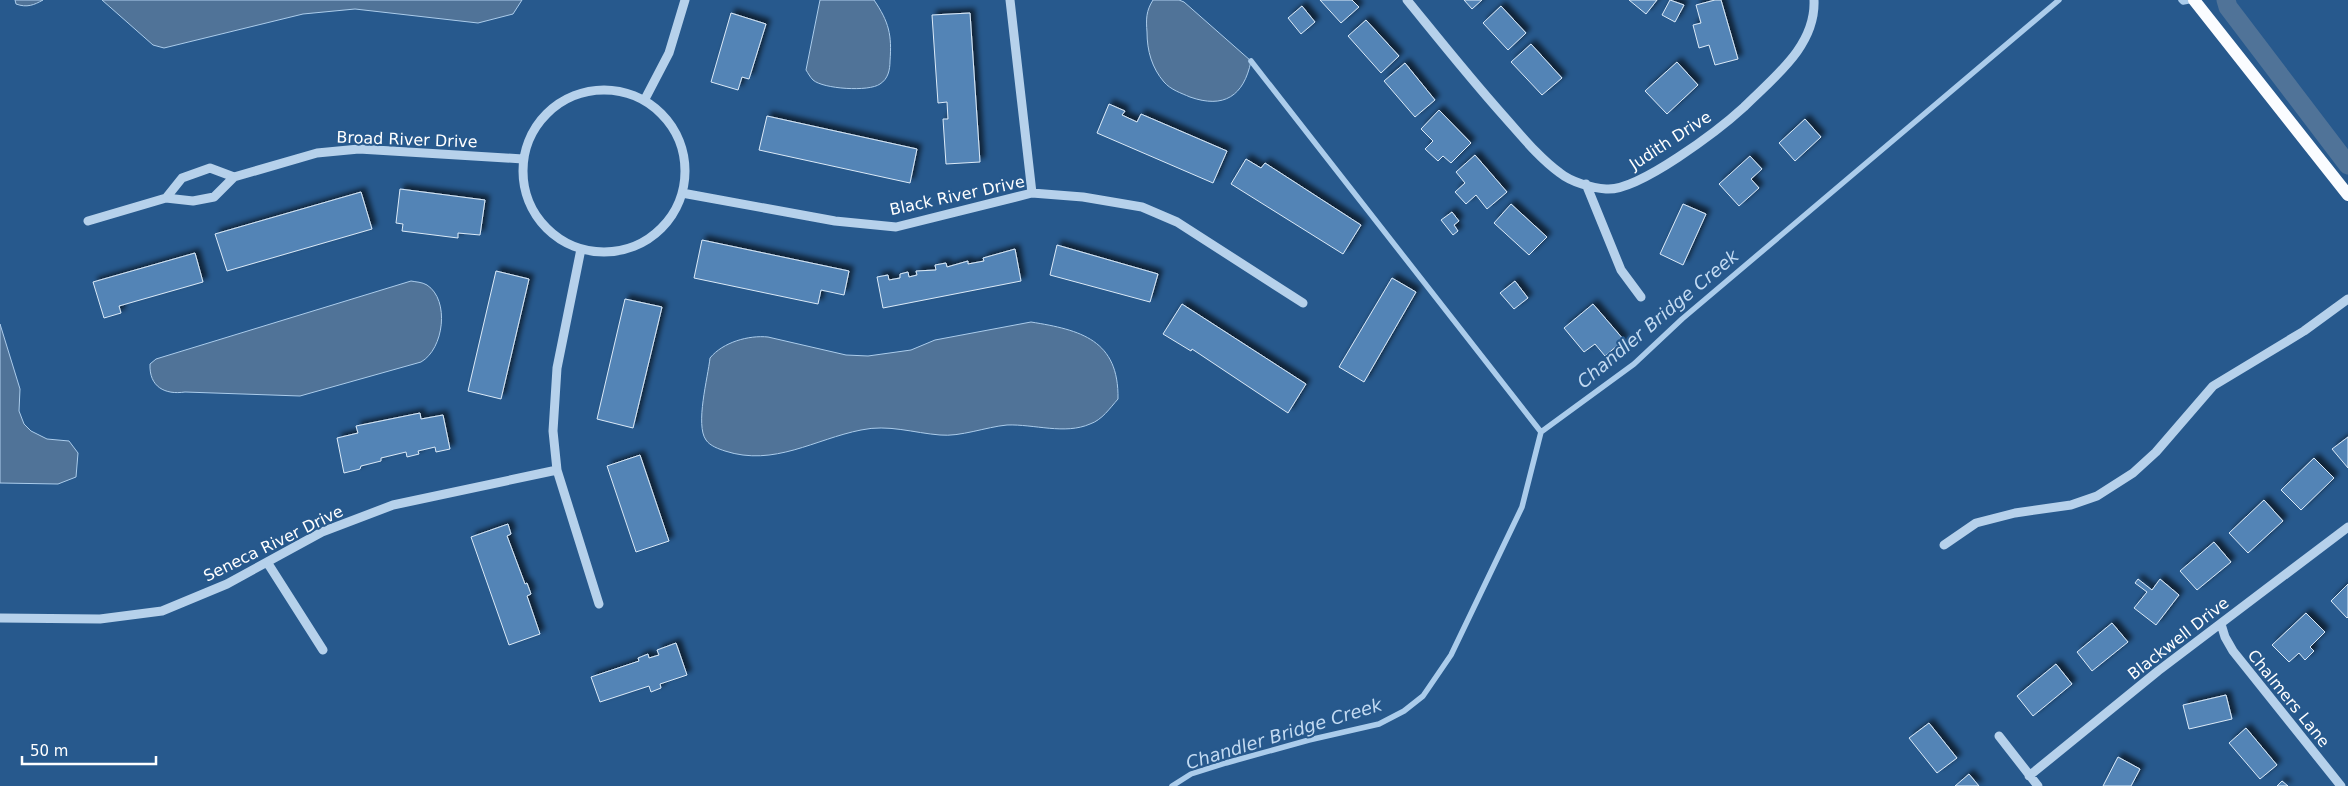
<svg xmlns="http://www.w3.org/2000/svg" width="2348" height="786" font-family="'DejaVu Sans',sans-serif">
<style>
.water{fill:#507398;stroke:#abcceb}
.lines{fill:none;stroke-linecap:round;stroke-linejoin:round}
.stream{stroke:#abcceb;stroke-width:5.5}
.canal{stroke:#507398;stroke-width:19}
.building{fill:#5384b6;stroke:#dbeaf8;filter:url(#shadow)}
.minor{stroke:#b6d1eb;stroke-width:9}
.major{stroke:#fafcff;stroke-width:12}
.labels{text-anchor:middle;stroke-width:4;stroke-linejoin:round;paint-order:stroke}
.street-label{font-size:16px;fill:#fff;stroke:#27598d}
.water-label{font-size:18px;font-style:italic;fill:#c2daf2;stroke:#27598d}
</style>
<defs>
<filter id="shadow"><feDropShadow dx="4.5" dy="-4.5" stdDeviation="2.5" flood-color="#0009"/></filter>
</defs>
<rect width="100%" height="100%" fill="#27598d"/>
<path class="water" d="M15 0H43C34 5 27 8 16 4Z
M102 0H522L513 14 478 23 355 9 303 14 164 48 153 45Z
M820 0H874C889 22 892 35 890 61 890 70 888 79 880 84 869 92 823 89 813 80 810 77 808 73 806 70Z
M1153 0H1179L1184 2 1251 61C1244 96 1224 109 1190 97 1181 93 1171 90 1164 82 1152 68 1147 51 1147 32 1146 19 1146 11 1153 0Z
M411 281C416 282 422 282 427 285 450 300 444 349 421 362L300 396 185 392C165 395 149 387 150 364L156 359Z
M1031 322C1081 330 1119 340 1118 399 1110 408 1102 420 1090 424 1065 435 1034 424 1007 425 986 427 960 437 940 435 914 433 888 424 861 430 815 439 774 467 725 451 719 449 710 446 706 440 695 425 708 377 710 358 723 342 749 335 768 337L846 355 868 356 911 350 935 340Z
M0 324 20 389 19 411 24 424 31 431 47 439 69 441 78 453 76 477 58 484 0 483Z"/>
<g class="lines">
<path class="stream" d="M2181 0 2183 2 2193 0
M1251 61 1541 432
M1172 786 1191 774 1226 763 1309 740 1379 724 1404 711 1423 696 1451 655 1522 507 1541 432 1634 364 1682 319 2059 0"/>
<path class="canal" d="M2226 0 2228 7 2348 165"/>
</g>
<path class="building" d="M1320 0H1352L1359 7 1341 23Z
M1464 0H1482L1472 9Z
M1629 0H1657L1646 14Z
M1670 0 1684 5 1675 22 1662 15Z
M1715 0H1721L1738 59 1715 65 1709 45 1699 48 1693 25 1701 23 1696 5Z
M1302 6 1315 22 1301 34 1288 18Z
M1501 6 1526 33 1508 50 1483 23Z
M731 13 766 24 749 79 742 77 738 90 711 82Z
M970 13 980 162 946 164 943 119H948L947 102 938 103 932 15Z
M1366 20 1399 56 1381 73 1348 36Z
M1531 44 1562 78 1542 95 1511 62Z
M1677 62 1698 85 1667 114 1645 91Z
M1405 63 1435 100 1415 117 1384 81Z
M1109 104 1125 111 1122 115 1137 122 1141 114 1227 151 1213 183 1097 133Z
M1439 110 1471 143 1451 163 1443 156 1438 161 1425 149 1433 141 1421 129Z
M767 116 917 149 910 183 759 150Z
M1805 119 1821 137 1795 161 1779 143Z
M1475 155 1507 192 1487 209 1476 195 1466 204 1455 192 1465 183 1456 172Z
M1750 156 1762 169 1751 179 1759 188 1739 206 1719 184Z
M1246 159 1261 168 1265 163 1361 225 1343 254 1231 184Z
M400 189 485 200 480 235 458 233V238L402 231 403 224 396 223Z
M361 192 372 229 227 271 215 234Z
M1511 204 1547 237 1529 255 1494 223Z
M1683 204 1706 214 1683 265 1660 254Z
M1452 212 1459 221 1454 225 1458 231 1453 235 1441 220Z
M702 240 849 271 844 295 821 290 818 304 694 278Z
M1057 245 1158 274 1150 302 1050 275Z
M1015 249 1021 281 883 308 877 277 888 275 889 280 900 278V274L908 272 909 277 917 275 916 271 936 270 935 265 946 263 947 267 968 261V264L984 261 983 258Z
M195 253 203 282 119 306 121 313 104 318 93 282Z
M496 271 529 279 501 399 468 391Z
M1392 278 1416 292 1364 382 1339 367Z
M1515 281 1528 298 1514 309 1500 293Z
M625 299 662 307 633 428 597 419Z
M1182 304 1306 384 1288 413 1192 349 1191 351 1163 334Z
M1593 304 1624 340 1605 356 1595 344 1584 352 1564 328Z
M420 413 421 419 443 415 450 449 436 452 435 447 418 451 419 454 407 457 406 452 381 458V461L361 466 360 469 344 473 337 438 358 433 356 426Z
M2348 437V468L2332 449Z
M640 455 669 541 636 552 607 466Z
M2314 458 2334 478 2301 510 2281 490Z
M2264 500 2283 521 2248 553 2229 533Z
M508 524 511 534 507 536 525 584 527 583 531 594 527 596 540 634 509 645 471 537Z
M2214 542 2231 562 2197 590 2180 571Z
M2138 579 2152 590 2160 579 2179 595 2156 625 2134 608 2147 592 2135 583Z
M2348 584V617L2347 618 2331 601Z
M2306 613 2325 632 2310 647 2314 651 2305 660 2299 653 2289 662 2272 645Z
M2112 623 2128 642 2092 671 2077 652Z
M676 643 687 675 660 684 661 688 651 692 649 686 600 702 591 677 639 661 638 658 648 654 649 658 659 655 657 650Z
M2056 664 2072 684 2033 716 2017 696Z
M2226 695 2232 719 2189 729 2183 705Z
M1929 723 1957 758 1937 773 1909 738Z
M2246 728 2277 765 2260 779 2229 743Z
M2118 757 2140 769 2131 786H2103Z
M1969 774 1979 786H1955Z
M2282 781 2288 786H2277Z"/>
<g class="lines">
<path class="minor" d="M1010 0 1032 193
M1407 0C1438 38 1469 77 1502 114 1520 134 1538 157 1560 173 1571 182 1592 188 1606 189 1638 192 1720 129 1744 107 1774 77 1816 46 1814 0
M523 171a81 81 0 1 1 162 0a81 81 0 1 1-162 0Z
M645 99 669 53 685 0
M1586 184 1621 270 1641 297
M682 193 835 221 896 227 1032 193 1083 197 1142 207 1177 222 1303 303
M166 198 182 178 210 168 234 177
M88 221 166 198 193 201 214 197 234 177 317 153 359 149 523 159
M581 249 557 368 553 431 557 470 599 604
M1944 545 1976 523 2015 513 2071 505 2097 496 2133 473 2156 452 2213 386 2304 331 2348 299
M267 562 323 650
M0 618 100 619 162 611 227 584 322 532 393 505 557 470
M2221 624 2225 637 2233 651 2341 786
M1999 736 2038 786
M2029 776 2158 671 2348 527"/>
<path class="major" d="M2194 0 2348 195"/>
</g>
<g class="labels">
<g class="street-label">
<text transform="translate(407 139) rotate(2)" y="6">Broad River Drive</text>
<text transform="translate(1670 140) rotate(-33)" y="6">Judith Drive</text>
<text transform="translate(957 195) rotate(-12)" y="6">Black River Drive</text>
<text transform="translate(273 543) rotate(-26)" y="6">Seneca River Drive</text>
<text transform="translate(2178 638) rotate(-38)" y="6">Blackwell Drive</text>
<text transform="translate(2289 698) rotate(51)" y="6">Chalmers Lane</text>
</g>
<g class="water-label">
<text transform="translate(1658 319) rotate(-40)" y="6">Chandler Bridge Creek</text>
<text transform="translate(1284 734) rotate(-17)" y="6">Chandler Bridge Creek</text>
</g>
</g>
<path d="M22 756v8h134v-8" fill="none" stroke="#ffffff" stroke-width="2.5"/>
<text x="30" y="756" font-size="15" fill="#ffffff" stroke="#27598d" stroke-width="4" paint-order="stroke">50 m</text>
</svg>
